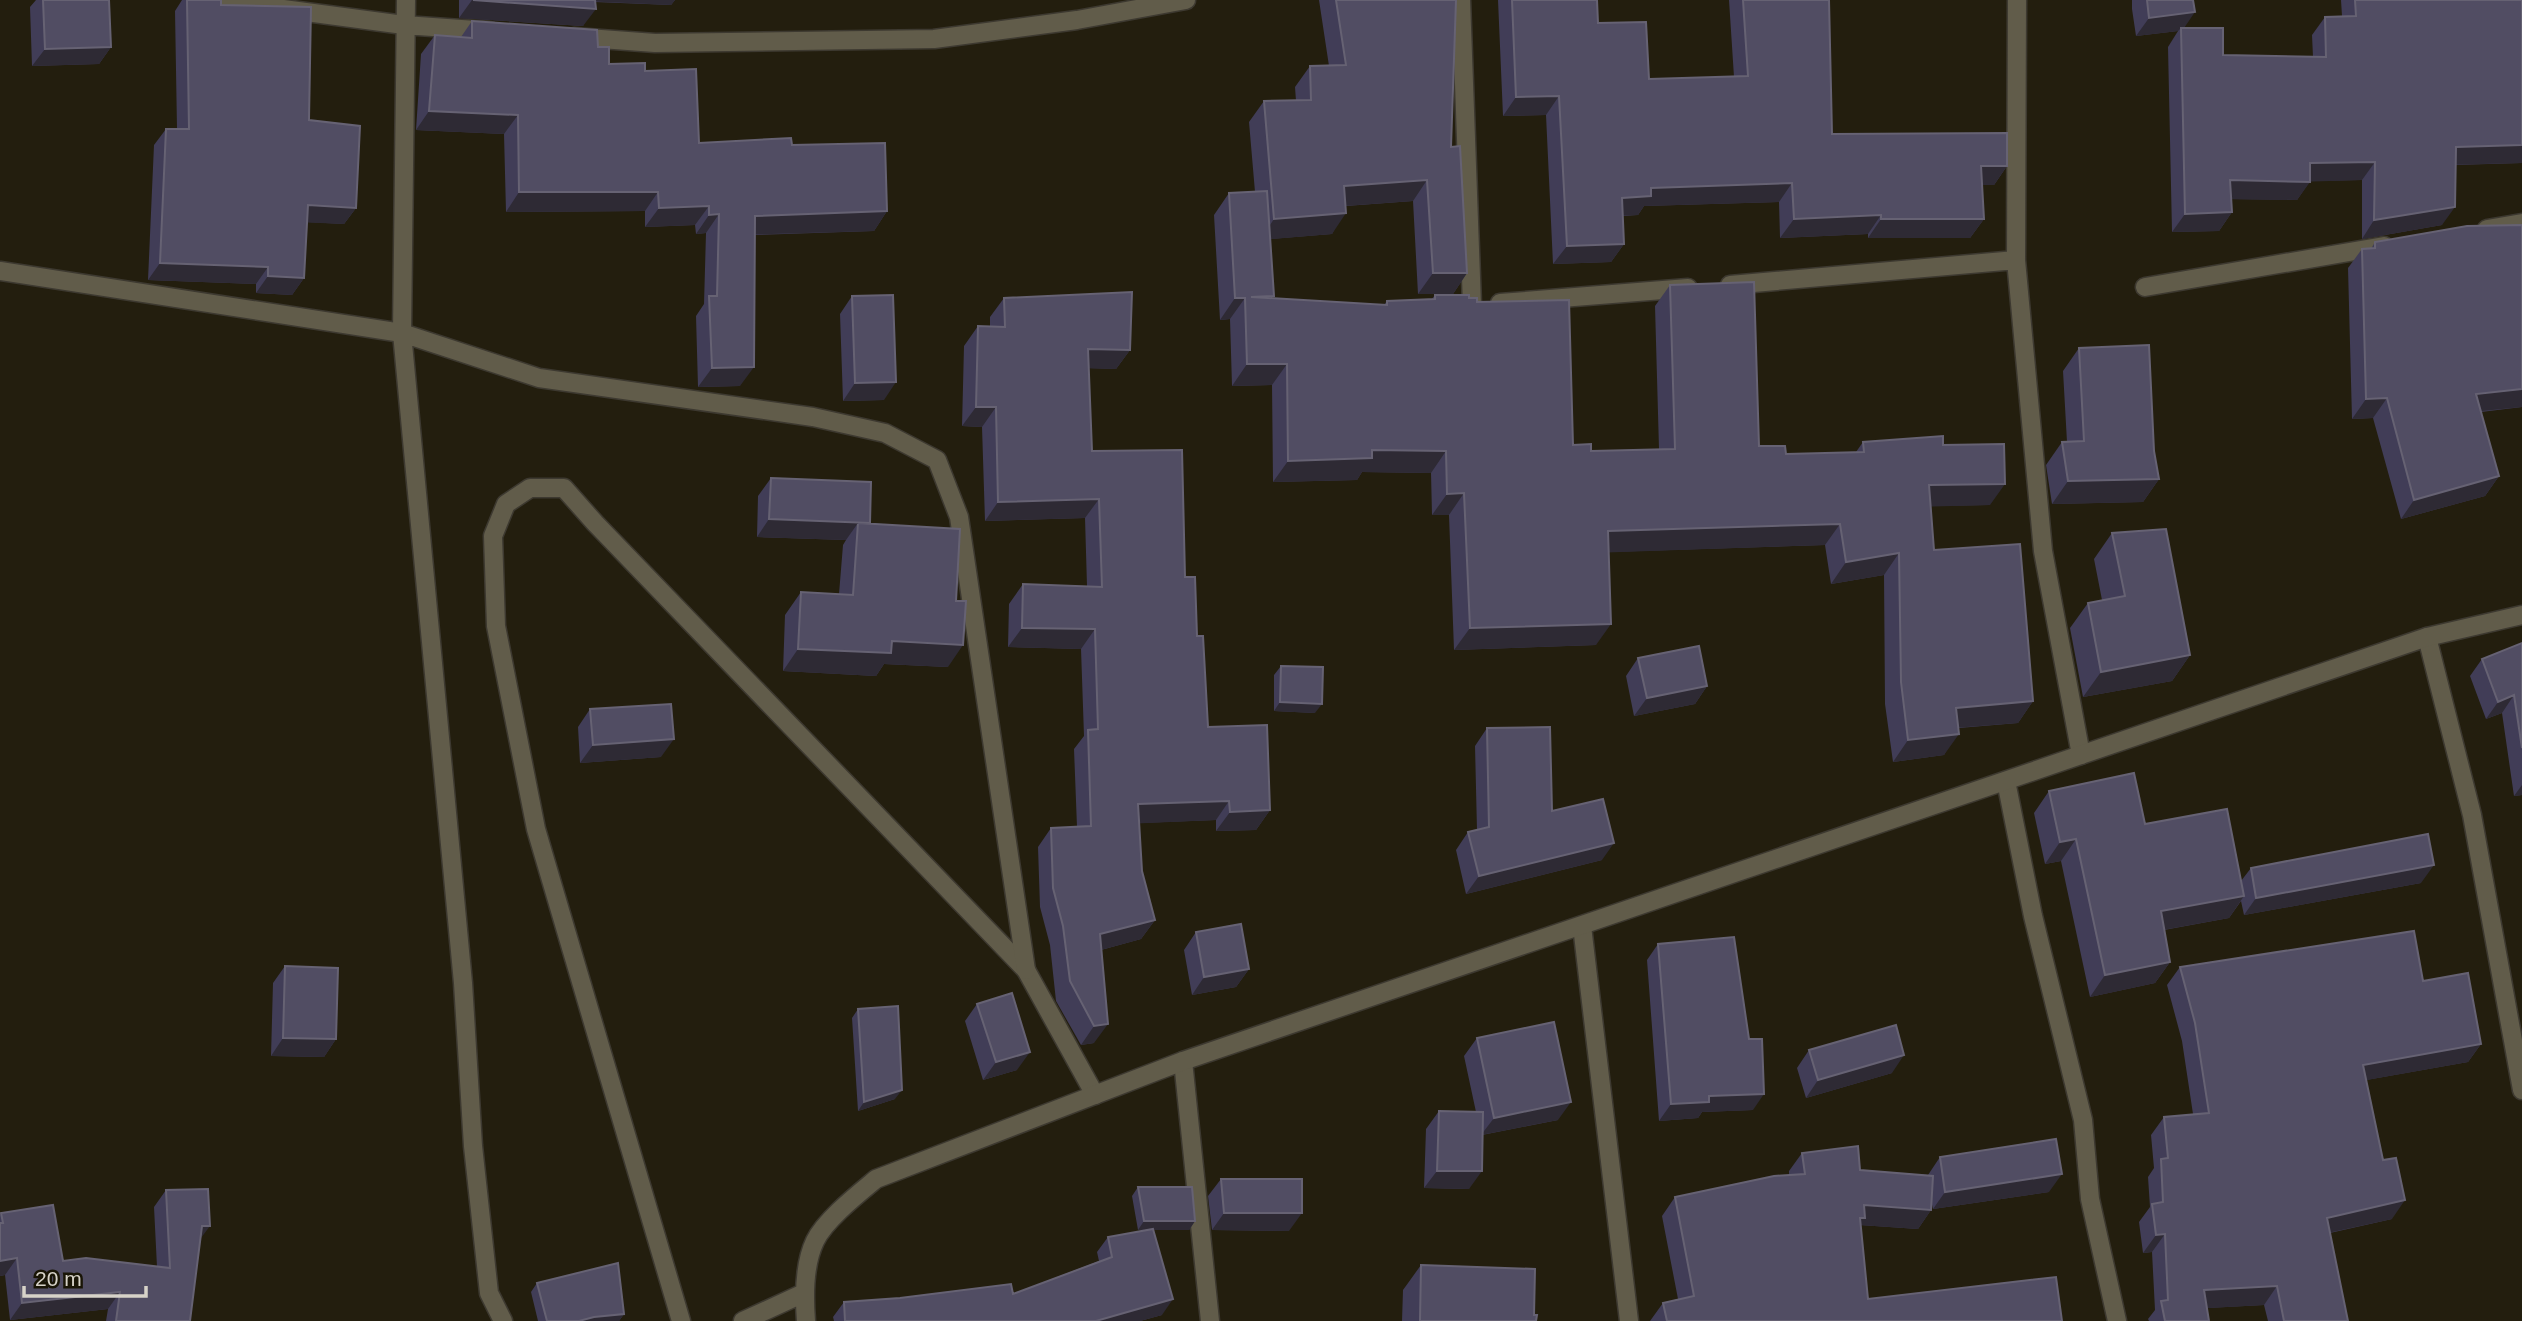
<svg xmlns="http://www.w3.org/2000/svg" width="2522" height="1321" font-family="Arial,sans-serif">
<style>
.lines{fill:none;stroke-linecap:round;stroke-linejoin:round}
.service-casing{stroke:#3d3930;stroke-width:21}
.minor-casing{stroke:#3d3930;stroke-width:21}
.tertiary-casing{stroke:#3d3930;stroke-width:21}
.service{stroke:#615c4a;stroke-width:18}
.minor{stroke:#615c4a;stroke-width:18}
.tertiary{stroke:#615c4a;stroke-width:18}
.wall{fill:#413d57}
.shaded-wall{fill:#2e2a34}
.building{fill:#514d63;stroke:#666273;stroke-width:2}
</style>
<rect width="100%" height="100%" fill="#231e0e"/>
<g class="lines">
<defs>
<path id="service" d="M681 1321 536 829 496 626 493 536 506 504 530 488H564L595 523 1026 970 1095 1095"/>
<path id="minor" d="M216 0 404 25 490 31
M406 0 402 333 463 983 473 1146 489 1293 503 1321
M1461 0 1472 305
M2017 0 2016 260 2043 551 2081 755
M574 37 655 43 934 39 1077 20 1186 0
M2487 229 2522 223
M0 271 402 333 539 378 813 417 885 433 937 460 959 517 1026 970
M1730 285 2016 260
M2145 287 2384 246
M1500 303 1688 288
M2427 637 2472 815 2522 1090
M2006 781 2033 916 2083 1120 2090 1199 2117 1321
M1582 926 1629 1321
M1183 1061 1210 1321"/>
<path id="tertiary" d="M743 1321 804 1293
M806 1321C804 1296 804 1264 815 1241 825 1220 858 1194 876 1179L1183 1061 2427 637 2522 615"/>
</defs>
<use href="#service" class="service-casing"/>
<use href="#minor" class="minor-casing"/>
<use href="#tertiary" class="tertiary-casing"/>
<use href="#service" class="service"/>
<use href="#minor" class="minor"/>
<use href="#tertiary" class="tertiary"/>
</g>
<path class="wall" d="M36 0H109L111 47 99 64 32 66 30 7Z
M182 0H221V5L309 120 356 208 344 224 307 222 304 278 292 295 256 293V284L148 280 154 145 166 129H177L175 11Z
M459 0H675L671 5 595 2 583 26 459 18Z
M1319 0H1456L1451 147 1467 273 1453 294H1418L1413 201 1346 206 1332 234 1270 239 1272 299 1384 305 1387 301 1431 300 1435 295 1469 298 1477 302 1573 445 1591 451 1659 449 1655 306 1670 285 1759 446 1786 454 1856 452 1863 442 1943 445 1990 505 1931 506 1934 550 2033 701 2018 723 1959 728 1944 755 1893 762 1885 704 1884 575 1831 584 1825 545 1608 552 1596 645 1454 650 1449 515H1432L1431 473 1362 472 1357 480 1273 482 1272 385 1232 386 1230 319 1220 320 1214 215 1229 193 1255 192 1249 122 1264 101H1296L1295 87 1310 66H1329Z
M1498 0H1597L1598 23 1649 79 1734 77 1729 0H1829L1832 134 2007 166 1994 185H1982L1984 219 1970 238H1868V234L1780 238 1779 202 1644 206 1638 215 1623 216 1624 244 1611 262 1553 264 1546 115 1503 116Z
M2132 0H2193L2184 28 2223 55 2313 57 2312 35 2325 17 2342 16 2341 0H2522V163L2455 165 2442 225 2362 239V180L2310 181 2297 200 2231 199 2232 212 2219 231 2172 232 2168 47 2178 31 2136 36 2132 9Z
M472 21 598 47 609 64 645 71 699 143 792 145 887 211 874 231 755 235 740 386 698 387 696 316 704 304 706 233 696 234 695 225 645 227V211L506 212 504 134 416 130 421 54 435 35 461 37Z
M2375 242 2522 407 2481 412 2499 476 2485 496 2401 519 2373 418 2352 419 2348 268 2362 249H2371Z
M852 296 884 400 843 401 840 314Z
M1004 298 1130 350 1116 369 1089 368 1092 451 1185 577 1197 636 1208 727 1270 810 1256 830 1216 831V820L1139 823 1142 871 1155 920 1141 939 1101 950 1094 1043 1081 1045 1056 1001 1050 945 1040 907 1038 847 1051 828 1077 827 1074 749 1084 736 1081 649 1008 647 1009 604 1023 584 1087 586 1085 518 985 521 982 427 962 426 964 346 978 326H990V317Z
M2079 348 2154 451 2159 479 2143 502 2052 504 2046 465 2062 442H2067L2063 371Z
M771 478 870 523 948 667 884 664 876 676 783 671 785 615 801 592 839 594 843 545 846 540 757 537 758 496Z
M2112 533 2190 655 2172 681 2083 697 2070 628 2088 603 2102 600 2094 559Z
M2522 643V795L2514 796 2502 713 2486 719 2470 676 2482 659Z
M1638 658 1707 686 1695 704 1634 716 1626 676Z
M1281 666 1315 713 1274 711V675Z
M590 709 661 757 580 763 578 727Z
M1487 728 1552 811 1602 860 1466 894 1456 850 1468 832 1477 830 1475 746Z
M2049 791 2145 824 2241 881 2251 868 2421 883 2244 915 2241 901 2229 918 2164 930 2170 962 2155 983 2090 997 2061 861 2045 864 2034 813Z
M1196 932 1249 969 1236 987 1192 995 1184 950Z
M1658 944 1753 1110 1702 1112 1698 1118 1659 1121 1647 960Z
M285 966 336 1039 324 1057 271 1056 273 983Z
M2180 967 2423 981 2481 1044 2468 1062 2366 1080 2392 1219 2330 1233 2348 1321H2268L2264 1305 2207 1308 2209 1321H2149L2148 1319 2155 1310 2152 1252 2143 1253 2139 1222 2150 1207 2148 1177 2154 1168 2151 1135 2164 1117 2193 1114 2182 1041 2167 985Z
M977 1004 1017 1070 983 1080 965 1021Z
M858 1009 895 1099 858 1111 852 1018Z
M1477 1038 1558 1120 1482 1135 1469 1189 1424 1188 1426 1129 1439 1111 1476 1112 1464 1056Z
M1809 1050 1892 1073 1806 1098 1797 1068Z
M1802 1153 1860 1170 1928 1175 1940 1157 2049 1192 1933 1209 1931 1200V1210L1918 1229 1860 1225 1868 1299 2062 1321H1650L1663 1303 1678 1299 1662 1216 1675 1197 1789 1175V1171Z
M1221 1179 1289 1231 1212 1230 1208 1196Z
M1138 1187 1195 1221 1189 1230H1153L1162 1315 1140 1321H834L833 1317 844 1302 1013 1294 1099 1261 1097 1252 1108 1237 1148 1230H1138L1132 1196Z
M166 1190 200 1240 190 1321H106L108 1309 10 1320 5 1275 0 1276V1215L1 1213 63 1261 157 1267 154 1207Z
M1421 1265 1534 1315 1536 1321H1402L1403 1290Z
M537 1283 624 1314 619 1321H538L531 1292Z"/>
<path class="shaded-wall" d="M472 0 596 9 583 26 459 18Z
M583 0H675L671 5 583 1Z
M2195 12 2182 31 2181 28 2178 31 2136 36 2149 18Z
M111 47 99 64 32 66 45 49Z
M1559 96 1546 115 1503 116 1516 97Z
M429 111 518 115 504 134 416 130Z
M2522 145V163L2443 165 2456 147Z
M2375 162 2362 180 2297 182 2310 163Z
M1981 166H2007L1994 185H1968Z
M1427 180 1413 201 1330 207 1344 186Z
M2230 180 2310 182 2297 200 2217 199Z
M1792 183 1779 202 1644 206 1638 215 1609 216 1622 198 1651 188Z
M519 192H658L645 211 506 212Z
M308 205 356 208 344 224 296 222Z
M709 206 695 225 645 227 659 208Z
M2455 207 2442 225 2362 239 2374 220Z
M887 211 874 231 741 235 755 216Z
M2232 212 2219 231 2172 232 2185 214Z
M1346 213 1332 234 1260 240 1274 219Z
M719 214 706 233 696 234 709 215Z
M1881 215 1868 234 1780 238 1794 219Z
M1881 219H1984L1970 238H1868Z
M1624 244 1611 262 1553 264 1567 246Z
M160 263 268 267 256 284 148 280Z
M1433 273H1467L1453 294H1418Z
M268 276 304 278 292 295 256 293Z
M1235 298H1245L1230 319 1220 320Z
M1088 349 1130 350 1116 369 1074 368Z
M1247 364H1287L1272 385 1232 386Z
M754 367 740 386 698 387 712 368Z
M896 382 884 400 843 401 855 383Z
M2522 389V407L2462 413 2476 394Z
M2387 398 2373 418 2352 419 2366 399Z
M976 407H996L982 427 962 426Z
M1372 450 1446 451 1431 473 1362 472 1357 480 1273 482 1288 461Z
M2499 476 2485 496 2401 519 2414 500Z
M2159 479 2143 502 2052 504 2068 481Z
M2005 484 1990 505 1914 507 1929 485Z
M1464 493 1449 515H1432L1447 494Z
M1099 499 1085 518 985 521 998 502Z
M769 519 870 523H858L846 540 757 537Z
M1840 524 1825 545 1592 553 1608 531Z
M1899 553 1884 575 1831 584 1846 562Z
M1611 624 1596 645 1454 650 1470 628Z
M1022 628 1095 629 1081 649 1008 647Z
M892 641 963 645 948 667 884 664 876 676 783 671 798 649Z
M2190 655 2172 681 2083 697 2101 672Z
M1707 686 1695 704 1634 716 1647 698Z
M2514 695 2502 713 2486 719 2498 702Z
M2033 701 2018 723 1941 729 1956 708Z
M1280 702 1322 704 1315 713 1274 711Z
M1959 734 1944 755 1893 762 1908 740Z
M674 739 661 757 580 763 593 745Z
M2522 785V795L2514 796Z
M1229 801 1216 820 1125 824 1138 804Z
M1270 810 1256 830 1216 831 1230 812Z
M2076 839 2061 861 2045 864 2060 842Z
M1614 843 1602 860 1466 894 1479 876Z
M2434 865 2421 883 2244 915 2256 898Z
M2244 896 2229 918 2146 933 2161 911Z
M1155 920 1141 939 1086 954 1100 934Z
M2170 962 2155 983 2090 997 2105 975Z
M1249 969 1236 987 1192 995 1204 977Z
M1108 1024 1094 1043 1081 1045 1094 1026Z
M283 1038 336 1039 324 1057 271 1056Z
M2481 1044 2468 1062 2350 1083 2363 1065Z
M1030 1052 1017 1070 983 1080 996 1062Z
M1904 1055 1892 1073 1806 1098 1818 1080Z
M902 1090 895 1099 858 1111 864 1102Z
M1764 1094 1753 1110 1702 1112 1698 1118 1659 1121 1671 1104 1709 1096Z
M1571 1102 1558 1120 1481 1135 1494 1118Z
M1437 1171H1482L1469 1189 1424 1188Z
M2062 1174 2049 1192 1933 1209 1945 1192Z
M2405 1200 2392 1219 2314 1236 2327 1218Z
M1864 1205 1931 1210 1918 1229 1860 1225 1852 1236Z
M1224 1213H1302L1289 1231 1212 1230Z
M1144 1221H1195L1189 1230H1138Z
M202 1226H210L198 1242Z
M2165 1234 2152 1252 2143 1253 2156 1235Z
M17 1258 5 1275 0 1276V1261Z
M2277 1286 2264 1305 2191 1309 2204 1290Z
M120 1292 108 1309 10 1320 22 1303Z
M1173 1299 1162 1315 1140 1321H1096Z
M624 1314 619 1321H579L594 1317Z"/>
<path class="building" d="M43 0H109L111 47 45 49Z
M187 0H221V5L311 7 309 120 360 126 356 208 308 205 304 278 268 276V267L160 263 166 129H189Z
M473 0H595L596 9Z
M1336 0H1456L1451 147 1460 146 1467 273H1433L1427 180 1344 186 1346 213 1274 219 1264 101 1311 100 1310 66 1346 65Z
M1512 0H1597L1598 23 1646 22 1649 79 1748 76 1743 0H1829L1832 134 2007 133V166H1981L1984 219H1881V215L1794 219 1792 183 1651 188V196L1622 198 1624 244 1567 246 1559 96 1516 97Z
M2147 0H2193L2195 12 2149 18Z
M2355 0H2522V145L2456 147 2455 207 2374 220 2375 162 2310 163V182L2230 180 2232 212 2185 214 2181 28H2223V55L2326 57 2325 17 2356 16Z
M472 21 597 30 598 47H609V64L645 63V71L696 69 699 143 791 138 792 145 885 143 887 211 755 216 754 367 712 368 709 296H717L719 214 709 215V206L659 208 658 192H519L518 115 429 111 435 35 472 38Z
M1267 191 1274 296 1251 297 1387 305V301L1435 299V295H1469V298H1477V302L1569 300 1573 445 1591 444V451L1675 449 1670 285 1754 282 1759 446H1785L1786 454 1864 452 1863 442 1943 436V445L2004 444 2005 484 1929 485 1934 550 2020 544 2033 701 1956 708 1959 734 1908 740 1901 682 1899 553 1846 562 1840 524 1608 531 1611 624 1470 628 1464 493 1447 494 1446 451 1372 450V458L1288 461 1287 364H1247L1245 298H1235L1229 193Z
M2522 225V389L2476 394 2499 476 2414 500 2387 398 2366 399 2362 249 2375 248V242L2467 226Z
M1132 292 1130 350 1088 349 1092 451 1182 450 1185 577H1195L1197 636H1203L1208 727 1267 725 1270 810 1230 812 1229 801 1138 804 1142 871 1155 920 1100 934 1108 1024 1094 1026 1070 981 1063 926 1053 888 1051 828 1091 826 1088 730 1098 729 1095 629 1022 628 1023 584 1102 587 1099 499 998 502 996 407H976L978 326 1005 327 1004 298Z
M893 295 896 382 855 383 852 296Z
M2149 345 2154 451 2159 479 2068 481 2062 442 2084 441 2079 348Z
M771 478 871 482 870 523 769 519Z
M858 523 960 529 956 601H966L963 645 892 641 891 653 798 649 801 592 853 595Z
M2166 529 2190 655 2101 672 2088 603 2125 596 2112 533Z
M2522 643V748L2514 695 2498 702 2482 659Z
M1699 646 1707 686 1647 698 1638 658Z
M1281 666 1323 667 1322 704 1280 702Z
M671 704 674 739 593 745 590 709Z
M1550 727 1552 811 1603 799 1614 843 1479 876 1468 832 1489 827 1487 728Z
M2134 773 2145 824 2227 809 2244 896 2161 911 2170 962 2105 975 2076 839 2060 842 2049 791Z
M2428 834 2434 865 2256 898 2251 868Z
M1241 924 1249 969 1204 977 1196 932Z
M2414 931 2423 981 2468 973 2481 1044 2363 1065 2383 1160 2396 1158 2405 1200 2327 1218 2348 1321H2284L2277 1286 2204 1290 2209 1321H2165L2161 1301 2168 1300 2165 1234 2156 1235 2152 1204 2163 1202 2161 1159 2168 1158 2164 1117 2209 1113 2195 1023 2180 967Z
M1734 937 1749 1039H1762L1764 1094 1709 1096V1102L1671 1104 1658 944Z
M285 966 338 968 336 1039 283 1038Z
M1012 993 1030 1052 996 1062 977 1004Z
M898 1006 902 1090 864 1102 858 1009Z
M1554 1022 1571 1102 1494 1118 1477 1038Z
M1896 1025 1904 1055 1818 1080 1809 1050Z
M1439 1111 1483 1112 1482 1171H1437Z
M2056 1139 2062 1174 1945 1192 1940 1157Z
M1858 1146 1860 1170 1933 1176 1931 1210 1864 1205 1865 1218H1860L1868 1299 2056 1277 2062 1321H1667L1663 1303 1694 1296 1675 1197 1774 1176 1805 1174 1802 1153Z
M1221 1179H1302V1213H1224Z
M1138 1187H1192L1195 1221H1144Z
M208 1189 210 1226H202L190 1321H116L120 1292 22 1303 17 1258 0 1261V1223H3L1 1213 53 1205 63 1261 86 1258 170 1268 166 1190Z
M1153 1229 1173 1299 1096 1321H845L844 1302 900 1298 1011 1284 1013 1294 1112 1257 1108 1237Z
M618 1263 624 1314 594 1317 579 1321H547L537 1283Z
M1421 1265 1535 1269 1534 1315H1537L1536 1321H1420Z"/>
<path d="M24 1286v10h122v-10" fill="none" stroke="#d7d3c9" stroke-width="3.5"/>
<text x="35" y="1286" font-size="21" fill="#d7d3c9" stroke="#191506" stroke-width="5" paint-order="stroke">20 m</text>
</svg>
